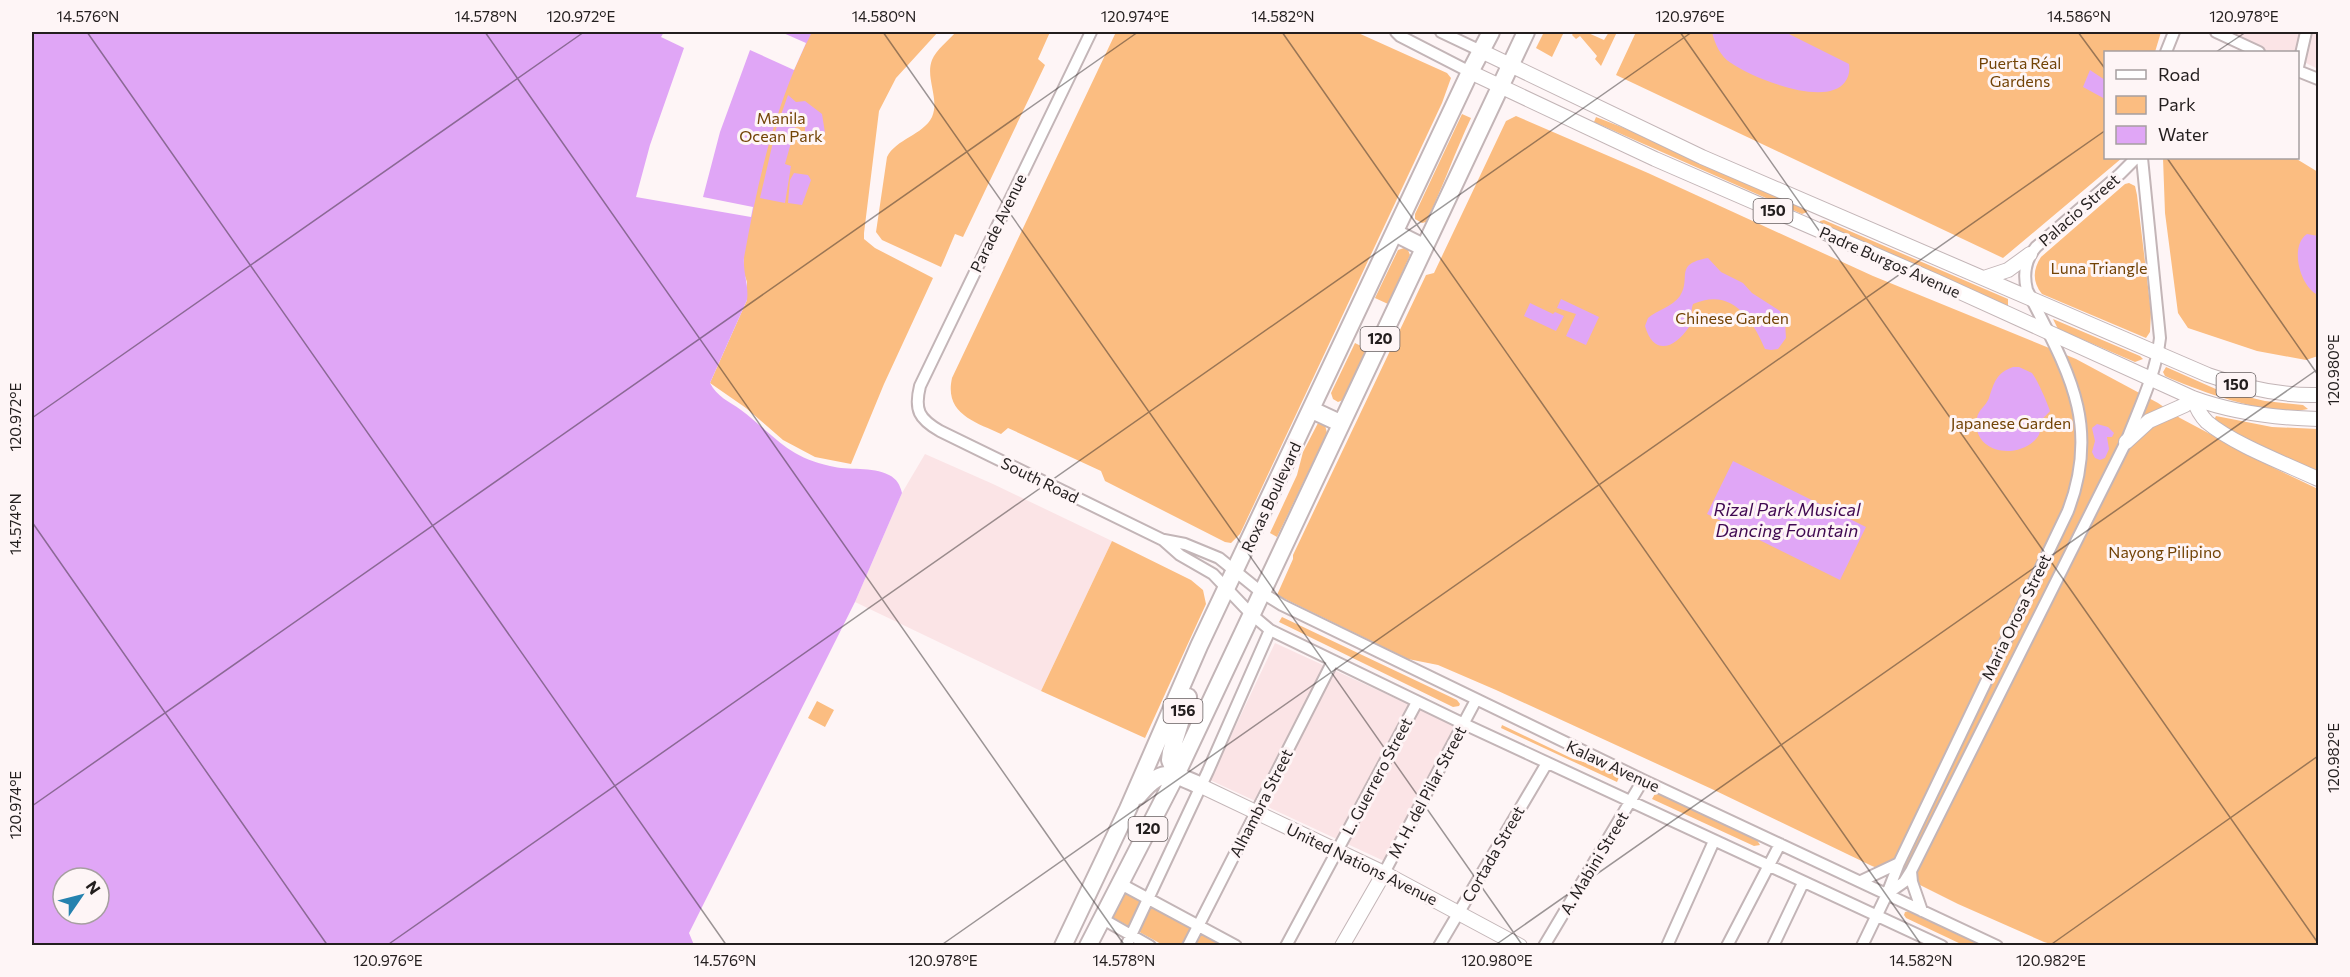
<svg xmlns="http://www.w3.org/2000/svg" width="2350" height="977" font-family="Commissioner,sans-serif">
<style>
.built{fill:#fbe4e6}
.green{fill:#fbbd81}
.water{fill:#e0a6f6;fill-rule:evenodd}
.pier{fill:#fef5f6}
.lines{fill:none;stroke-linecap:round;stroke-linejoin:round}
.minor-casing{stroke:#c3b5b7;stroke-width:14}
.major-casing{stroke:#c3b5b7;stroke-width:16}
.highway-casing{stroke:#c3b5b7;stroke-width:20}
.minor{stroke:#fff;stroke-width:10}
.major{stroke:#fff;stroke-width:14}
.highway{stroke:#fff;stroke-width:16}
.ticks{fill:none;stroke:#231e1e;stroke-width:1.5;stroke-opacity:0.45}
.labels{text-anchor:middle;stroke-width:6;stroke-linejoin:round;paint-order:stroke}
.shield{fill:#fef5f6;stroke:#655e5f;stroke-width:1.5}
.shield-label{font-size:15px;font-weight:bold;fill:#231e1e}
.park-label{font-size:16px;fill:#724306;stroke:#fef5f6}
.street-label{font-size:16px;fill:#231e1e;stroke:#fef5f6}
.water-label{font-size:18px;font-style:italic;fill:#400951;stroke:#fef5f6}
.neatline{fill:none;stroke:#231e1e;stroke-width:2}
.ticks-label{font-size:15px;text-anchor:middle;fill:#231e1e}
</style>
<rect width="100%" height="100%" fill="#fef5f6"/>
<path class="built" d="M2226 32H2302L2297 52H2265Z
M2313 32H2318V69L2304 62Z
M925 454 993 484 1112 541 1041 691 855 602 902 493Z
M1275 643 1456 726 1384 861 1210 780Z"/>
<path class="green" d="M664 32H938L896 78 879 111 864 233V239L875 248 933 278 884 384 851 464 815 457 783 440 746 408 710 383 747 300V282L743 270 744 258Z
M956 32H1050L1038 59 1045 65 963 237 955 234 941 267 882 240 876 232 887 157C896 139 923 135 932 117 940 99 925 78 932 60 936 50 949 40 956 32Z
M1116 32H1356L1447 73 1451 78 1442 103 1240 534 1231 543 1225 542 1105 481 1101 471 1008 428 1001 434C975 422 944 414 952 378Z
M1544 32H1564L1552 57 1536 48Z
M1574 32H1586L1604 40 1609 32H1617L1601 66 1595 59 1597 56 1580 36 1576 39 1572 35Z
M1636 32H2161L2155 52H2106V158H2122L2003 258 1616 75Z
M1462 114 1471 118C1455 152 1443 187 1426 222L1422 223 1415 219V214Z
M1516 116 1648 173 1873 276 2076 359 2158 403 2180 418 2274 468 2318 489V945L2058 946 2044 942 1958 904 1914 882 1872 866 1714 790 1496 690 1438 665 1408 659 1277 595 1293 559V555L1426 275 1434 273 1506 121Z
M1596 117 1647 137 1806 207 1807 212 1802 214 1594 122Z
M2163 158H2295L2318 172V356L2306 360 2257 351 2188 328 2178 313 2165 213Z
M2129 183 2135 186 2137 195 2151 312 2150 332 2146 338 2042 294C2032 282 2033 269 2041 257L2125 184Z
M1824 220 2008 299V307L1819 225 1820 221Z
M1404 248 1408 250 1410 255 1388 304 1375 298 1398 250Z
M2053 319 2140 356 2143 359 2135 362 2058 329Z
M1355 343 1367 349 1343 400 1338 402 1333 399 1331 393Z
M2166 367 2218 390 2265 401 2303 405 2308 409C2273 418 2198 391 2165 376L2163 372Z
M2216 416 2272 427 2318 429V476L2262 450 2214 420Z
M1318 423 1325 425 1327 433 1277 537 1270 533 1297 475 1303 452Z
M1112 541 1191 580 1203 590 1206 604 1145 738 1041 691Z
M1282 617 1457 700 1460 704 1459 706 1453 707 1279 622Z
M817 701 834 710 825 727 808 718Z
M1502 725 1573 759 1602 767 1620 775 1617 782 1501 728Z
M1656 792 1757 840 1760 845 1754 846 1652 799Z
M1124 891 1226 945H1163L1112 917Z
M1909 911 1981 945H1963L1906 918 1904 915 1905 912Z"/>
<path class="water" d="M32 32H812C775 103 758 180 744 258 743 273 749 285 747 300L710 383C717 397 729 401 741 410 773 434 787 457 830 466 849 471 872 466 889 475 897 479 900 485 902 493L855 602 689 933 694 945H32ZM63 878H99V914H63Z
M1712 32H1785L1849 64C1850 71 1849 76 1845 82 1826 108 1752 78 1731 63 1720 56 1715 44 1712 32Z
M2090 70 2105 80V99L2083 87Z
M788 95 796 102 805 101 822 114 825 133 814 138 805 133V127L796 125 785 164 791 166 785 203 760 198 776 129Z
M794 173 808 175 811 180 802 205 788 203 790 180Z
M2307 234 2318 236V295C2300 287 2289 246 2307 234Z
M1708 258 1721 272 1743 283 1752 293 1780 311 1785 322 1786 338 1778 349 1771 350 1765 349C1752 318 1731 287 1693 304 1690 312 1693 321 1689 327 1675 348 1654 357 1645 326L1648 318C1657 310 1672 307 1680 296 1692 278 1673 264 1708 258Z
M1561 299 1599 317 1586 345 1566 336 1576 314 1557 308Z
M1530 303 1553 314 1555 312 1564 316 1556 331 1524 316Z
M2013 367H2019L2032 373C2039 383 2046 400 2050 411 2047 415 2042 418 2041 422 2039 429 2042 433 2036 439 2015 461 1971 452 1977 418 1978 410 1986 406 1989 398 1994 383 1996 373 2013 367Z
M2097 424 2108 427 2114 433 2112 437H2107L2109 449 2105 458 2100 460 2095 458 2092 452 2095 441 2092 428Z
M1733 461 1866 527 1840 580 1707 514Z"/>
<path class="pier" d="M664 32H781L806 43 794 70 750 50 720 132 703 197 753 207 751 217 636 197 650 145 684 48 661 37Z"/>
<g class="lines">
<defs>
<path id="minor" d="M1091 32 920 386C914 410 919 419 940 431L1163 540 1180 555 1213 574 1251 614 1270 630 1464 724 1942 946
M1396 32 1400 36 1470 72
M1441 32 1481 51
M2216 32 2259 52
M2166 52 2174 32
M2298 67 2306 32
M2298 71 2318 79
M1164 540 1185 544 1219 558 1261 592 1282 605 1643 780 1997 946
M1911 871 1912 882 1922 911
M1384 873 1476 700
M1861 881 1899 863
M1119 883 1236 946
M1887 894 1904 882 1911 871 2126 442C2139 408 2156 374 2160 338L2142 158
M1101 918 1150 946
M1126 946 1208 771 1270 630
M1188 946 1333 661
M1286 946 1417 702
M1439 946 1547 763
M1544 946 1643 780
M1667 946 1714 841
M1727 946 1780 844
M1773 946 1803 883
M1862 946 1887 894 1899 863 2068 511C2102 422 2066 368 2027 290 2023 274 2025 260 2036 247L2120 174 2136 158"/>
<path id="major" d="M1481 51 1702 157 2208 375C2245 388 2280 396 2318 395
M1470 72 1655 159 1938 282 2193 398C2234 413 2275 418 2318 419
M1984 278 2008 270 2030 254
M2193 398C2196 407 2200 415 2207 422 2233 444 2286 464 2318 479
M2126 442 2149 421 2185 405 2193 398
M1201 786 1384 873 1520 946
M1342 946 1384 873"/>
<path id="highway" d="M1395 233 1423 247
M1312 410 1340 423
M1176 775 1170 760 1171 752 1188 697
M1138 796C1162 767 1170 772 1201 786
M1063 946 1128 809 1199 646 1470 72 1491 32
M1088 946 1176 775 1526 32"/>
</defs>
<use href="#minor" class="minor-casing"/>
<use href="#major" class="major-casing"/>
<use href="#highway" class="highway-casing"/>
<use href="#minor" class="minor"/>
<use href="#major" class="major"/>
<use href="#highway" class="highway"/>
</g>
<path class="ticks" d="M87 32 727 946M485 32 1125 946M883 32 1523 946M1282 32 1922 946M1680 32 2318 943M2078 32 2106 70M2216 52 2246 32M2167 158 2318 375M32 418 584 32M32 522 328 946M32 806 1138 32M386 946 1692 32M940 946 2106 130M1494 946 2318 369M2049 946 2318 756"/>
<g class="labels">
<g class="shield">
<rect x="1753.5" y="199" width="39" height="24" rx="4.5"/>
<rect x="1360.5" y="327" width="39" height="24" rx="4.5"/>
<rect x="2216.5" y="373" width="39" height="24" rx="4.5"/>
<rect x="1163.5" y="699" width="39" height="24" rx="4.5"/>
<rect x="1128.5" y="817" width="39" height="24" rx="4.5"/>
</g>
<g class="shield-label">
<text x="1773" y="216">150</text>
<text x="1380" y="344">120</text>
<text x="2236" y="390">150</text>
<text x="1183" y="716">156</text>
<text x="1148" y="834">120</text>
</g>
<g class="park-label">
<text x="2020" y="69">Puerta Réal<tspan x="2020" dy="18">Gardens</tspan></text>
<text x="781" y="124">Manila<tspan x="781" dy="18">Ocean Park</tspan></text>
<text x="2099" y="274">Luna Triangle</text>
<text x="1732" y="324">Chinese Garden</text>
<text x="2011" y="429">Japanese Garden</text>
<text x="2165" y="558">Nayong Pilipino</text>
</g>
<g class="street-label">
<text transform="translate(2079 210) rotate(-41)" y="6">Palacio Street</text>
<text transform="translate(998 223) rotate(-64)" y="6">Parade Avenue</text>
<text transform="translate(1890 262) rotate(24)" y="6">Padre Burgos Avenue</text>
<text transform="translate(1040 480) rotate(26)" y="6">South Road</text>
<text transform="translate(1271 497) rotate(-65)" y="6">Roxas Boulevard</text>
<text transform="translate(2016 617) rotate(-64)" y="6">Maria Orosa Street</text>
<text transform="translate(1613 766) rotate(25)" y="6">Kalaw Avenue</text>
<text transform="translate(1377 776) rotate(-62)" y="6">L. Guerrero Street</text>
<text transform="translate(1427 792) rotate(-62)" y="6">M. H. del Pilar Street</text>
<text transform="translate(1261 803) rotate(-63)" y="6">Alhambra Street</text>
<text transform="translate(1493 854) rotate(-60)" y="6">Cortada Street</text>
<text transform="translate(1594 863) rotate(-59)" y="6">A. Mabini Street</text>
<text transform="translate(1362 864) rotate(26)" y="6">United Nations Avenue</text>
</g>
<g class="water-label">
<text x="1787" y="516">Rizal Park Musical<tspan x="1787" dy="21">Dancing Fountain</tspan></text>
</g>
</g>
<rect width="2350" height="977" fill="none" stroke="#fef5f6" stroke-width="66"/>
<rect x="2104" y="51" width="195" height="108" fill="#fef5f6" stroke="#a69fa0" stroke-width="1.5"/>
<rect x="2116" y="70" width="30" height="9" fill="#ffffff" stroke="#a69fa0" stroke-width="1.5"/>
<text x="2158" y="81" font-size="18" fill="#231e1e">Road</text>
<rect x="2116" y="96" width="30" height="18" fill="#fbbd81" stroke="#a69fa0" stroke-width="1.5"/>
<text x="2158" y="111" font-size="18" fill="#231e1e">Park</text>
<rect x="2116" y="126" width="30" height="18" fill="#e0a6f6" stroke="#a69fa0" stroke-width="1.5"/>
<text x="2158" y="141" font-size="18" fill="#231e1e">Water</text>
<g transform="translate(81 896) rotate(55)"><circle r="28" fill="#fef5f6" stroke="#a69fa0" stroke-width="1.5"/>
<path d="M0-4.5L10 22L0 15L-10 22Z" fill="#2582af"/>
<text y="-9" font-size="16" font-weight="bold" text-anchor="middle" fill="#231e1e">N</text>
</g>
<rect x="33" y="33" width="2284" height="911" class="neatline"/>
<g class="ticks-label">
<text x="88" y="22">14.576°N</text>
<text x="486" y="22">14.578°N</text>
<text x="581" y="22">120.972°E</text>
<text x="884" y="22">14.580°N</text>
<text x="1135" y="22">120.974°E</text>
<text x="1283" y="22">14.582°N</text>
<text x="1690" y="22">120.976°E</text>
<text x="2079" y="22">14.586°N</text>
<text x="2244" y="22">120.978°E</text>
<text transform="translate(2334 370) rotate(-90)" y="5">120.980°E</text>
<text transform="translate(16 417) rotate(-90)" y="5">120.972°E</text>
<text transform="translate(16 524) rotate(-90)" y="5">14.574°N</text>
<text transform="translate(2334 758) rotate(-90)" y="5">120.982°E</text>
<text transform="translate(16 805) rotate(-90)" y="5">120.974°E</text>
<text x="388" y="966">120.976°E</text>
<text x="725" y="966">14.576°N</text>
<text x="943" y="966">120.978°E</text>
<text x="1124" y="966">14.578°N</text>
<text x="1497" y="966">120.980°E</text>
<text x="1921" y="966">14.582°N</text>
<text x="2051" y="966">120.982°E</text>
</g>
</svg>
